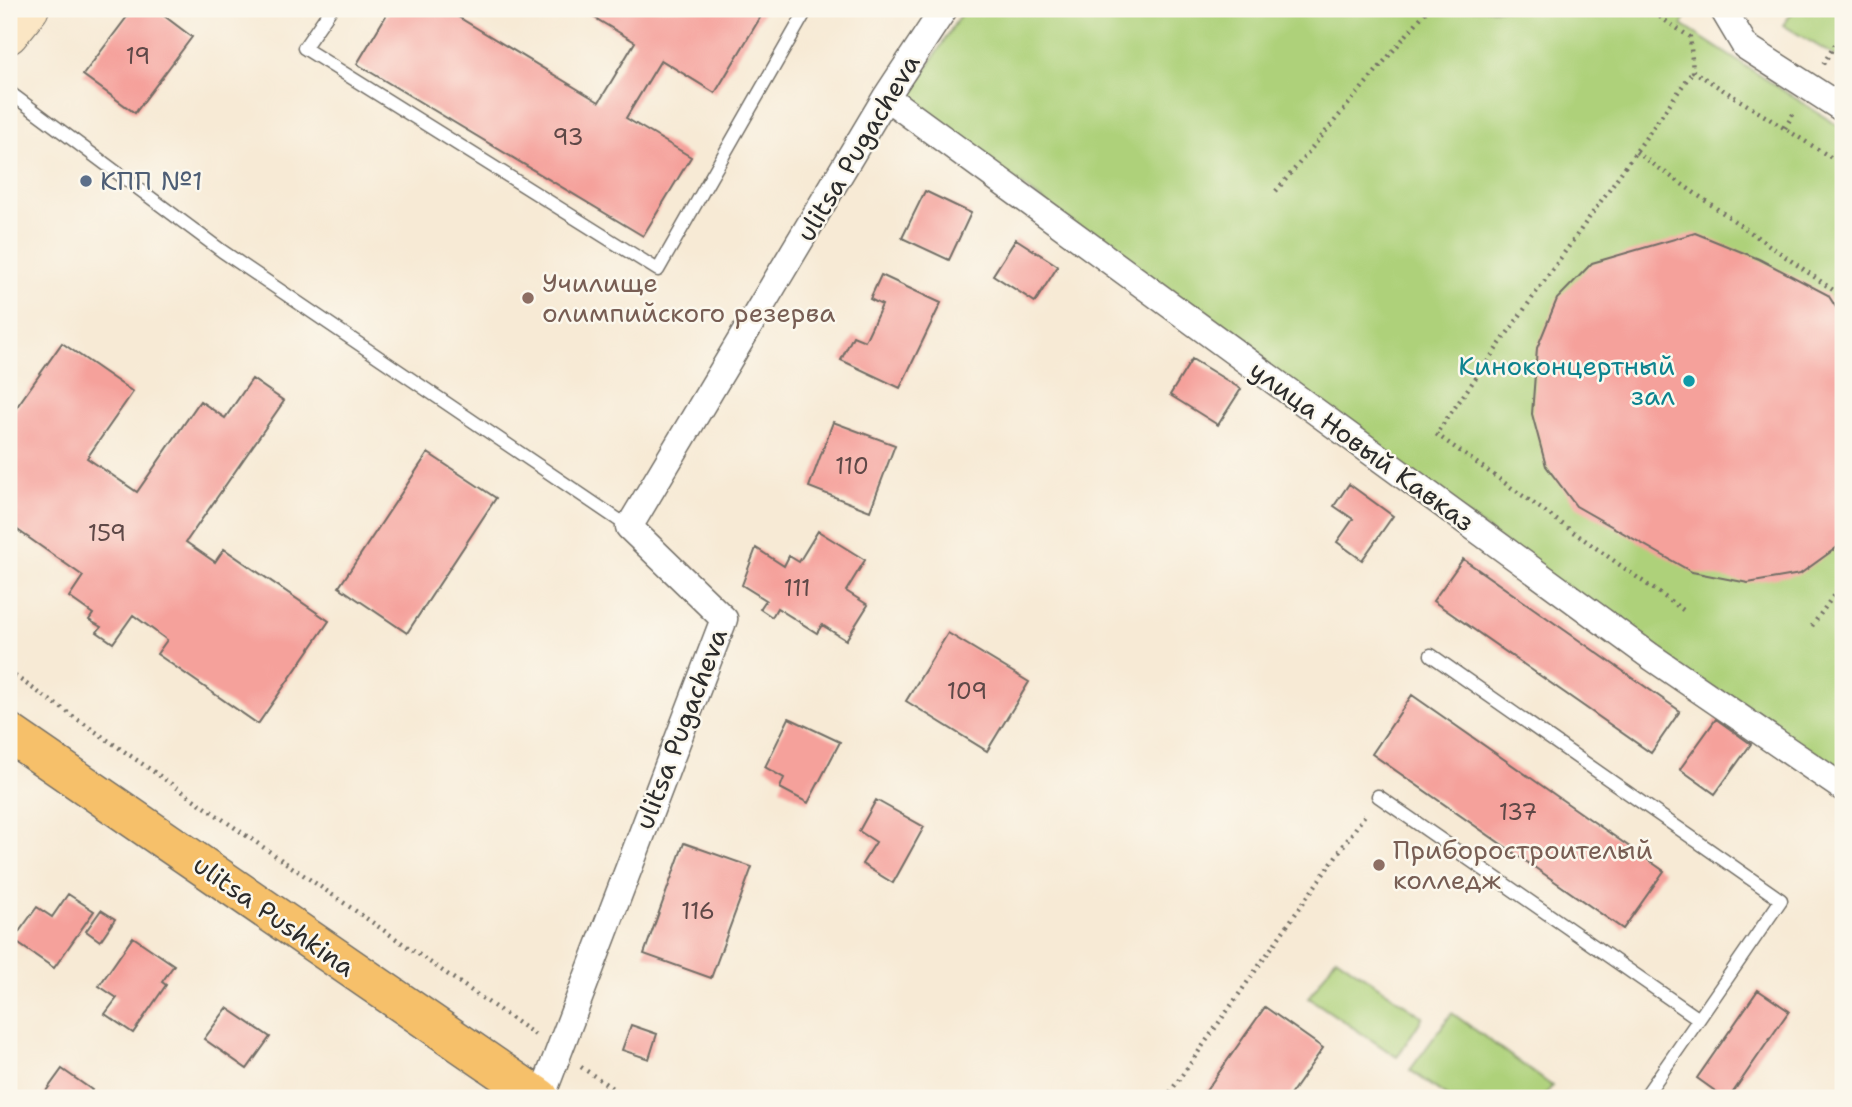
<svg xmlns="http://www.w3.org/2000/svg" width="1852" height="1107" font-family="'Shantell Sans',sans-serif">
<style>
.green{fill:#aed17a;stroke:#6c7e52;stroke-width:2}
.building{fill:#f5a19b}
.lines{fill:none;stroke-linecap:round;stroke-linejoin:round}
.service-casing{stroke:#726e66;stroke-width:15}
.minor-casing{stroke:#726e66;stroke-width:29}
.secondary-casing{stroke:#726e66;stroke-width:39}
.primary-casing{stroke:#726e66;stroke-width:41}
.path{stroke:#726e66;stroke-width:4.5;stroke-dasharray:2 5;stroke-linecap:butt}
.service{stroke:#fff;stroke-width:12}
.minor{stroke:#fff;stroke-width:26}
.secondary{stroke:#fbe6c4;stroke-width:37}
.primary{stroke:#f6c06b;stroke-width:38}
.service-dot{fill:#5c6f8a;stroke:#fbf7ec;stroke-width:2.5}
.education-dot{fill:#8d6e63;stroke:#fbf7ec;stroke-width:2.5}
.culture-dot{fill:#0f9aa8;stroke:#fbf7ec;stroke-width:2.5}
.labels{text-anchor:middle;stroke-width:5;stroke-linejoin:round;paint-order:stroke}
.number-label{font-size:23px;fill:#5e4847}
.street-label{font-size:26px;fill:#2b2b2b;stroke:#fbf7ec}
.service-label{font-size:26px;fill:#4e5e75;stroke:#fbf7ec;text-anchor:start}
.education-label{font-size:26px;fill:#785e54;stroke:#fbf7ec;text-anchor:start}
.culture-label{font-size:26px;fill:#0d838f;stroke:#fbf7ec;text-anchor:end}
</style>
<rect width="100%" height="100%" fill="#fbf7ec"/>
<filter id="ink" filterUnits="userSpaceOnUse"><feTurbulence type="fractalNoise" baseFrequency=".0143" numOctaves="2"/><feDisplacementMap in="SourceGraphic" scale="14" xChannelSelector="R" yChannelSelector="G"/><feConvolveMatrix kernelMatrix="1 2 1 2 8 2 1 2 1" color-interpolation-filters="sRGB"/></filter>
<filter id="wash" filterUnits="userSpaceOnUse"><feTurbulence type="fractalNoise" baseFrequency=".00686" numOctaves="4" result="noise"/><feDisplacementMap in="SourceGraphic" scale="28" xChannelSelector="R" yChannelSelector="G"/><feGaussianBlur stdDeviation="1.57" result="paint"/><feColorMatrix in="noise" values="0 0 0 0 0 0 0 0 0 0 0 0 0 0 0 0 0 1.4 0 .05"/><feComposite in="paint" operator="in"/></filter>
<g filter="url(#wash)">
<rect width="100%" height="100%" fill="#f7ead5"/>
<path class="green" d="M964 9H1690L1682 25 1843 129V780L1651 652 907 100Z
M1795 9H1843V61L1783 25Z
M1336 957 1423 1017 1397 1057 1309 998Z
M1452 1013 1552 1086 1543 1098H1449L1410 1070Z"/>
<g id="blocks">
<path class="building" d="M133 9H155L192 37 135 113 83 75Z
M390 9H445L599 102 635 42 580 9H755L763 13 715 93 661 60 626 118 691 157 643 236 357 64Z
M925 191 971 213 949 260 902 238Z
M1695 233 1759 259 1828 295 1843 318V543L1800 574 1748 583 1692 572 1576 506 1546 466 1532 414 1537 348 1557 299 1592 263Z
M1016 239 1058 266 1035 302 993 275Z
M881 275 941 303 900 388 841 360 853 336 865 341 882 305 870 299Z
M62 343 133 392 87 458 137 492 200 401 225 418 252 379 284 401 186 542 215 562 224 549 329 621 258 724 157 654 167 640 133 615 113 643 97 632 101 627 89 620 93 614 69 597 83 576 9 524V414L11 415Z
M1192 359 1241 389 1218 425 1170 395Z
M833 422 895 445 870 511 809 487Z
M428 453 496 498 407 633 339 587Z
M1349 484 1393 516 1362 560 1337 542 1353 519 1334 506Z
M818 531 865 560 846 591 868 605 846 640 822 625 817 633 777 608 772 617 760 609 766 600 742 585 756 548 784 566 789 556 799 562Z
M1463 559 1680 711 1651 753 1433 601Z
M948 633 1029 682 987 751 906 701Z
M1412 695 1664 871 1623 929 1372 754Z
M789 718 840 742 808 803 780 788 784 778 765 767Z
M1716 719 1751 744 1715 794 1680 769Z
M876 800 924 827 893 883 862 864 876 842 859 831Z
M684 843 752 867 711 978 644 954Z
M68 894 94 911 54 968 13 940 37 907 52 917Z
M101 910 115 919 100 941 86 931Z
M133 937 174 965 162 982 166 985 133 1033 105 1014 117 998 99 986Z
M1758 990 1789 1011 1729 1098H1725L1697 1078Z
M1265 1007 1323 1048 1288 1098H1201Z
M227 1008 270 1037 247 1069 204 1039Z
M631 1025 657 1034 649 1059 622 1050Z
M62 1069 92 1090 87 1098H41Z"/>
</g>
</g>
<g filter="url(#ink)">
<use href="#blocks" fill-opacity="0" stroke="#726e66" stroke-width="2"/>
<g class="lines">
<defs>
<path id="service" d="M331 9 304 48 658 270 807 9
M9 92 222 251 629 527
M1431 655 1781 900 1699 1019
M1378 796 1699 1019 1644 1098"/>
<path id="minor" d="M1723 9 1745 46 1843 109
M886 97 1650 656 1843 788
M541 1098 724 619 629 527 886 97 944 9"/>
<path id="secondary" d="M9 35 30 9"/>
<path id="primary" d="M9 733 540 1098"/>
</defs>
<use href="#service" class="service-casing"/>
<use href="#minor" class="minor-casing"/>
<use href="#secondary" class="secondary-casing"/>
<use href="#primary" class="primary-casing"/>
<path class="path" d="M1648 9 1690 37 1693 71 1843 165
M1823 64 1843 32
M1785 128 1795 111
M1636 152 1843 297
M1276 191 1428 9
M1683 610 1436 434 1693 71
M1812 626 1843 582
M9 672 537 1036
M581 1067 627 1098
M1166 1098 1367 812"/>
<use href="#service" class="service"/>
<use href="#minor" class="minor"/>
<use href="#secondary" class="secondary"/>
<use href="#primary" class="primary"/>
</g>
</g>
<circle class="service-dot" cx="86" cy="181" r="7"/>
<g class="education-dot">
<circle cx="528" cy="298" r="7"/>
<circle cx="1379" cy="865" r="7"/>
</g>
<circle class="culture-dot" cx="1689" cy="381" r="7"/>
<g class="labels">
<g class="number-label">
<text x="138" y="64">19</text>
<text x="568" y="145">93</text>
<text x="852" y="474">110</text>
<text x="107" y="541">159</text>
<text x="797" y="596">111</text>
<text x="967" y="699">109</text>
<text x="1518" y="820">137</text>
<text x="698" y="919">116</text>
</g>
<g class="street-label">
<text transform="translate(858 148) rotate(-59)" y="9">ulitsa Pugacheva</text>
<text transform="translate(1362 446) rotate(36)" y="9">улица Новый Кавказ</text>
<text transform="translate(681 729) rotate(-69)" y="9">ulitsa Pugacheva</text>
<text transform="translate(274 916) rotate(35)" y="9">ulitsa Pushkina</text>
</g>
<g class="service-label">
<text x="100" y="190">КПП №1</text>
</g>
<g class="education-label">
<text x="542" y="292">Училище<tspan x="542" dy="30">олимпийского резерва</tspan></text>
<text x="1393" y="859">Приборостроителый<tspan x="1393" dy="30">колледж</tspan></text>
</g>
<g class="culture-label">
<text x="1675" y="375">Киноконцертный<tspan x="1675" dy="30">зал</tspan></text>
</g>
</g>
<rect width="1852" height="1107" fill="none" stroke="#fbf7ec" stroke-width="35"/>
</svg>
